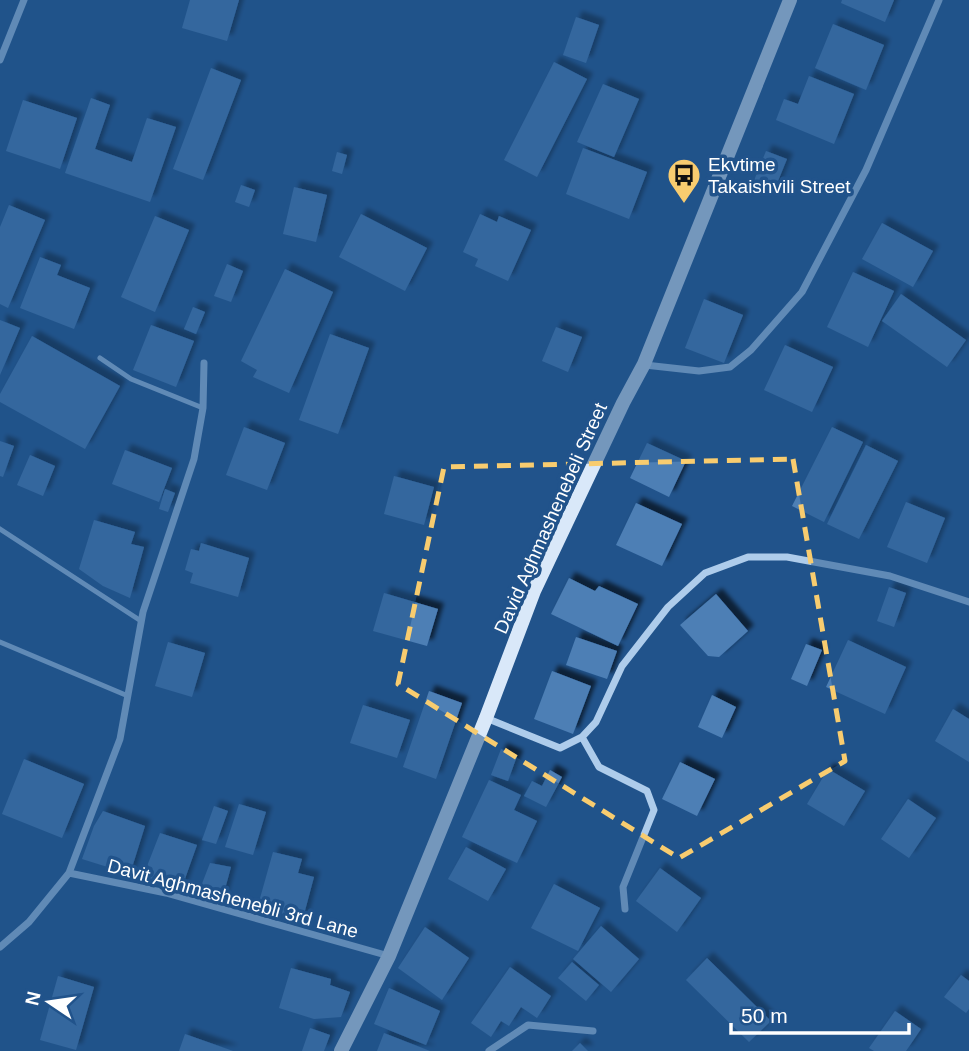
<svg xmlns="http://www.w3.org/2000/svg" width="969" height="1051" font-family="Arial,sans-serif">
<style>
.building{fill:#4d7fb5;filter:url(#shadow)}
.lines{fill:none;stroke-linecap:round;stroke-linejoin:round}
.lane{stroke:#aecceb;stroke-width:5}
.street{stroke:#aecceb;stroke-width:7}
.secondary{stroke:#d9e8f9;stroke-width:14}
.marked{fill:none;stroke:#f8cc6f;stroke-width:5;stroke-dasharray:14 9;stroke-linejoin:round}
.labels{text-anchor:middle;stroke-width:7;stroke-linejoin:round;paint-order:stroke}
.poi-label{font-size:19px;fill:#fff;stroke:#21538b;text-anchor:start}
.street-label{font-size:19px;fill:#fff;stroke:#21538b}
</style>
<defs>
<filter id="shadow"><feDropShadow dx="6" dy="-6" stdDeviation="2" flood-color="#0009"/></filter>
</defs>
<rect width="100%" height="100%" fill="#21538b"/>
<path class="building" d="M190 0H239L227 41 182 28Z
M842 0H894L885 22 841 3Z
M576 17 599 25 586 63 563 55Z
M833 24 884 45 866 90 815 68Z
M554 62 587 79 537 177 504 160Z
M211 68 241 80 203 180 173 169Z
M809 76 854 94 834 144 776 120 784 99 798 104Z
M603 84 639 99 614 157 577 142Z
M91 98 110 105 95 149 132 162 147 118 176 127 150 202 65 173Z
M23 100 77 118 60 169 6 151Z
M583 148 647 172 629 219 566 194Z
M766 151 787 159 774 191 753 183Z
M337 152 347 155 342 174 332 171Z
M241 185 255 190 249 207 235 202Z
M294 187 327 195 316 242 283 234Z
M9 205 45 220 8 308 0 304V227Z
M361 214 427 248 405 291 339 257Z
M480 214 497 222 499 216 531 230 508 281 475 266 478 259 463 252Z
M155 216 189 230 155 312 121 297Z
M882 223 933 251 913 287 862 259Z
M40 257 61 265 57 275 90 288 74 329 20 308Z
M227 264 243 271 231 302 214 296Z
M285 269 333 292 289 393 253 377 257 370 241 361Z
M853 272 894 291 868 347 827 327Z
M901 294 966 340 947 367 882 321Z
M704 299 743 315 724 363 685 348Z
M193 307 205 312 196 334 184 329Z
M0 320 20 328 0 375Z
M151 325 194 341 176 387 133 370Z
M556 327 582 337 568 372 542 361Z
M330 334 369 348 338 434 299 420Z
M32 336 120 386 85 449 0 402V394Z
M785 345 833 367 812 412 764 390Z
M244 427 285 443 267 490 226 475Z
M832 427 863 442 824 522 792 506Z
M0 441 14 446 3 477 0 476Z
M647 443 686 461 669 497 630 478Z
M866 445 898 461 859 539 827 524Z
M125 450 172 468 159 502 112 484Z
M30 455 55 466 43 496 17 485Z
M394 476 434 487 424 525 384 514Z
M165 489 175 493 168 512 159 509Z
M906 502 945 518 927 563 887 547Z
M636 503 682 524 662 566 616 545Z
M94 520 135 532 131 544 144 547 130 598 103 586 79 569Z
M201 543 249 558 238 597 190 583 193 573 185 570 191 549 199 551Z
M569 578 595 591 599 586 638 604 618 646 551 614Z
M889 587 906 593 894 627 877 621Z
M384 593 438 609 427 646 373 631Z
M716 594 748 631 719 657 708 656 680 625Z
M576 637 617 651 607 679 566 665Z
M848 640 906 667 885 714 826 687Z
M168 642 205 653 192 697 155 686Z
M806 644 822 650 807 686 791 679Z
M552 671 591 686 573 734 534 719Z
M429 691 462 703 436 779 403 767Z
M712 695 736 707 722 738 698 727Z
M363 705 410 720 397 758 350 743Z
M953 709 969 719V762L935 741Z
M501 749 517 756 508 781 491 775Z
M24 759 84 784 62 838 2 814Z
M680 762 715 779 697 816 662 799Z
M828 769 865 791 844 826 807 804Z
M550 770 562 777 546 807 524 796 532 781 542 786Z
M489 780 521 795 514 810 537 821 517 863 462 837Z
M908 799 936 818 909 858 881 839Z
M239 804 266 812 253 855 225 847Z
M214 806 228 811 216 844 202 840Z
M103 811 145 826 130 874 82 859 94 826Z
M160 833 197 845 181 890 142 879Z
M466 847 506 869 488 901 448 879Z
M273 852 302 859 298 873 314 877 303 918 257 909Z
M210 863 231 867 222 900 198 894Z
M660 868 701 898 677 932 636 901Z
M554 884 600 908 578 951 531 928Z
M601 926 639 959 611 992 573 959Z
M425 927 469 958 442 1000 398 968Z
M707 958 771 1021 749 1042 686 980Z
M572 962 599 985 586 1001 558 978Z
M510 967 551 996 537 1018 521 1007 509 1026 501 1021 491 1037 471 1023Z
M291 968 331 979 330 985 350 992 341 1017 314 1019 279 1008Z
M961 975 969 981V1009L966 1013 944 997Z
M58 976 94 987 76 1050 40 1040Z
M389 988 440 1011 426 1045 374 1024Z
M895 1011 921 1029 906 1051H874L869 1048Z
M310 1028 330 1035 324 1051H302Z
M384 1033 430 1051H377Z
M185 1034 233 1051H179Z
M580 1043 588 1051H572Z"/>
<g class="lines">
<path class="lane" d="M100 358 131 379 203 408
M0 529 141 621
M0 642 128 696"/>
<path class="street" d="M0 60 24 0
M645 365 699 371 730 367 751 350 802 292 866 170 939 0
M486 718 560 748 582 737 596 722 622 666 668 607 705 573 748 557H787L890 576 969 602
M582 737 599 767 647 791 654 810 623 887 625 909
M69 873 166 893 389 956
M0 947 29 922 69 873 120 739 143 612 194 459 203 408 204 363
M489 1051 528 1025 593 1031"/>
<path class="secondary" d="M341 1051 389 956 486 718 534 591 623 403 644 364 790 0"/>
</g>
<path d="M0 0H969V1051H0ZM793 459 845 761 679 858 398 684 444 467Z" fill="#21538b" fill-opacity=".55" fill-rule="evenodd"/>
<path class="marked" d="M793 459 845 761 679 858 398 684 444 467Z"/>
<defs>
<symbol id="bus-pin" viewBox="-11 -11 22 30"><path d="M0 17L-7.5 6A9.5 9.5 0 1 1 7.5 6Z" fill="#f8cc6f" stroke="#21538b"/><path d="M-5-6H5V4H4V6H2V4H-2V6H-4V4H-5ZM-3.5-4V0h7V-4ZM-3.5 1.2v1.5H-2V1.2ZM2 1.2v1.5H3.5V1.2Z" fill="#111"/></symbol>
</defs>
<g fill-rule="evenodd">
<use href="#bus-pin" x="665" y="156" width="38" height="52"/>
</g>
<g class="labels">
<g class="poi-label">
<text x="708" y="171">Ekvtime<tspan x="708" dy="22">Takaishvili Street</tspan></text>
</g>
<g class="street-label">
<text transform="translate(550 518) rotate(-66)" y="7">David Aghmashenebeli Street</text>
<text transform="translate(233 898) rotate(15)" y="7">Davit Aghmashenebli 3rd Lane</text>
</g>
</g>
<g transform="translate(49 1002) rotate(283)" stroke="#21538b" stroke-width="5" paint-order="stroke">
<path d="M0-5L12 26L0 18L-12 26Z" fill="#ffffff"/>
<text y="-10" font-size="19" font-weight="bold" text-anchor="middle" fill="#ffffff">N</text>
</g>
<path d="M731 1023v10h178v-10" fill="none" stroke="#ffffff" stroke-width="3.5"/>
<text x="741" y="1023" font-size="21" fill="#ffffff" stroke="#21538b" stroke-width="5" paint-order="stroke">50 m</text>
</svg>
